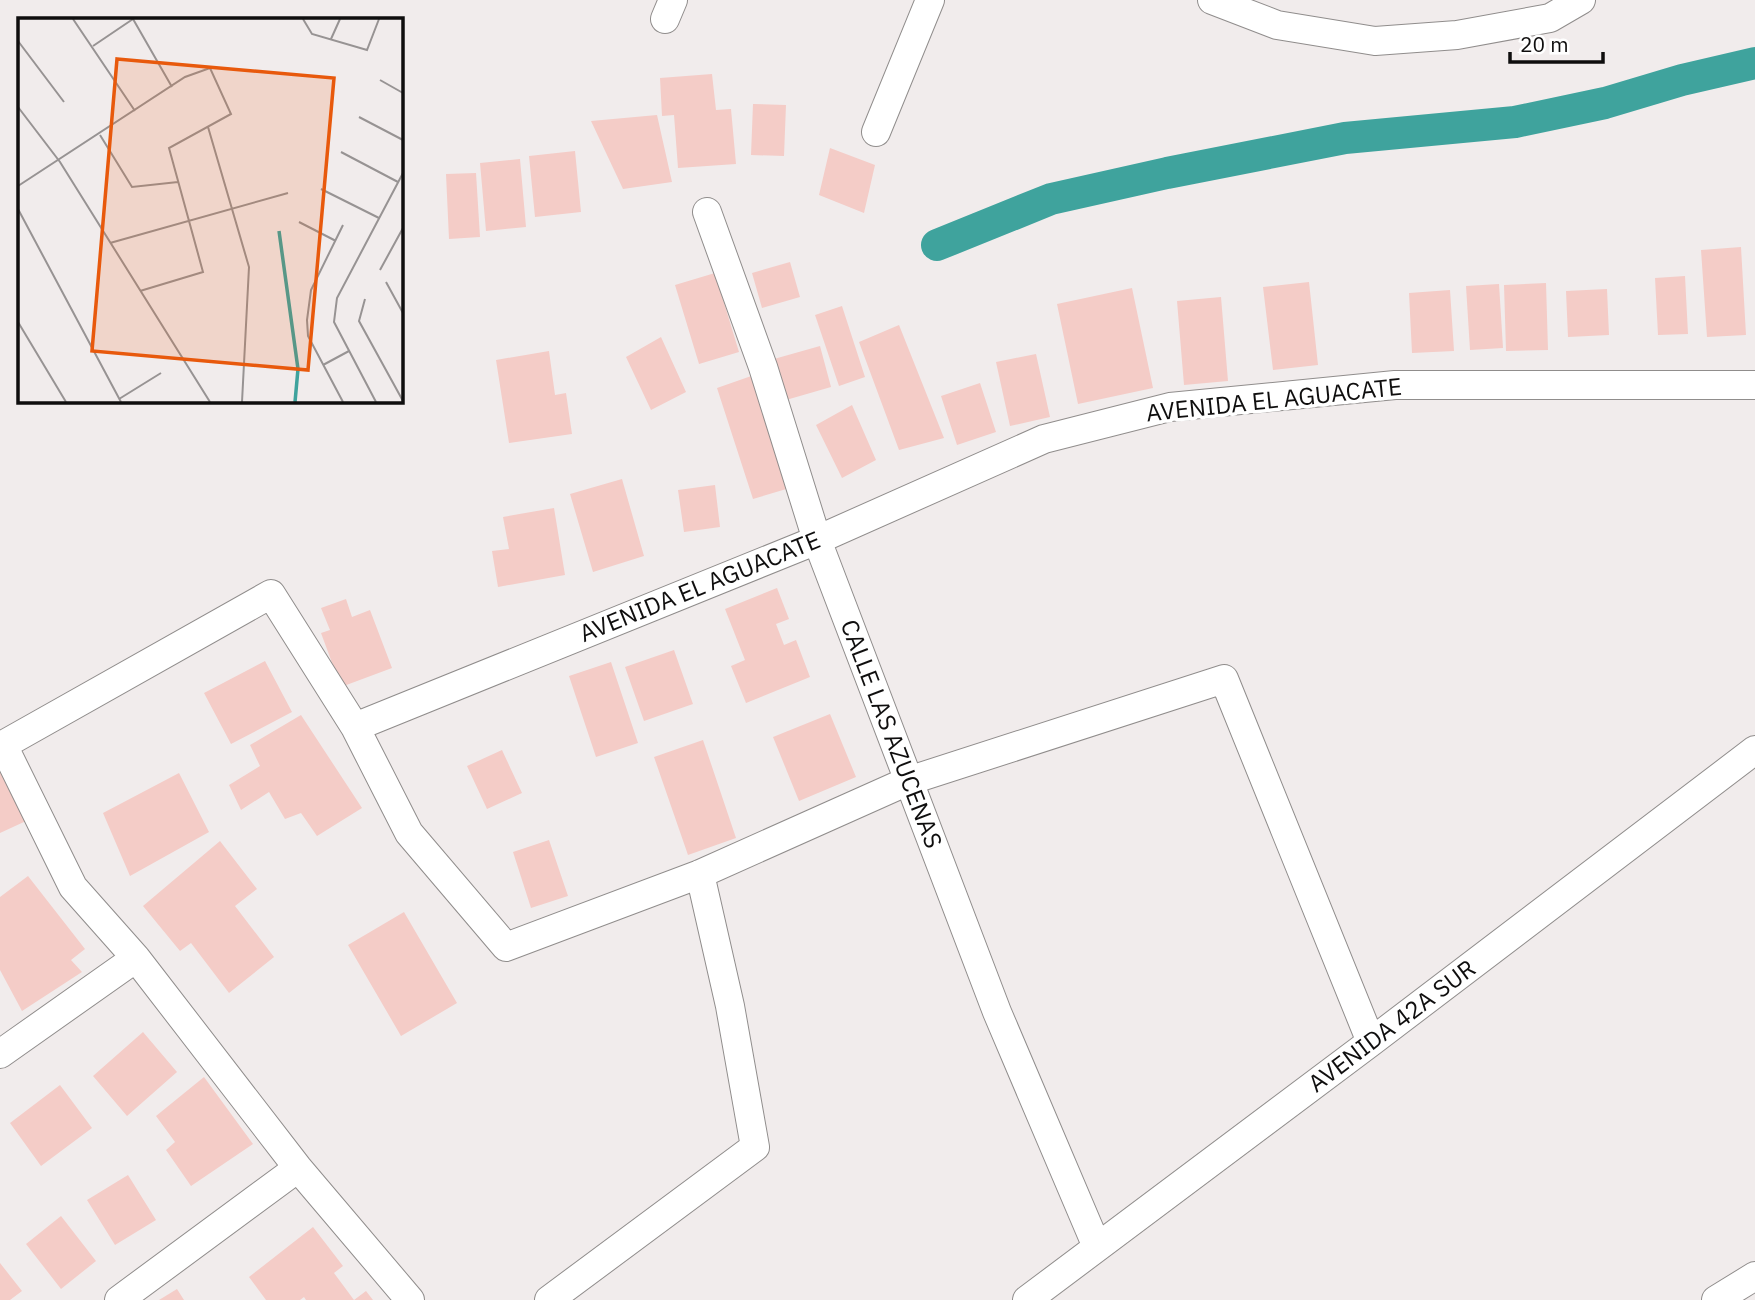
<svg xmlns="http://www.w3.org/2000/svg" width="1755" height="1300" font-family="'IBM Plex Sans',sans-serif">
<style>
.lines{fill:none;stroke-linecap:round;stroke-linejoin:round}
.canal{stroke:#3fa39d;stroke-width:32}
.building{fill:#f4ccc7}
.street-casing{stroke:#908d8c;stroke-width:30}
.street{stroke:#fff;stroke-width:28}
.labels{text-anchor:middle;stroke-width:7;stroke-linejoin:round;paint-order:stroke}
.street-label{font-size:24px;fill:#0f0e0e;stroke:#fff}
.inset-river{fill:none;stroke:#3fa39d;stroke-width:3.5}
.inset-road{fill:none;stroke:#979393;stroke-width:2}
.view{fill:#e8590c;fill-opacity:0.15;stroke:#e8590c;stroke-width:3.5}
.inset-edge{fill:none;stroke:#0f0e0e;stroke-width:3.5}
</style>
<rect width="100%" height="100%" fill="#f1ecec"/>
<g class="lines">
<path class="canal" d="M937 245 1051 199 1167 173 1345 138 1515 122 1605 103 1682 80 1755 63"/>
</g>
<path class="building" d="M712 74 716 110 731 109 736 164 678 168 674 115 662 116 660 78Z
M753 104 786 105 784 156 751 155Z
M657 115 672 182 623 189 591 121Z
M830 148 875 165 864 213 819 195Z
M575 151 581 212 535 217 529 156Z
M520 159 526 227 486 231 480 163Z
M476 173 480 237 449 239 446 174Z
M1741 247 1746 335 1707 337 1701 250Z
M790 262 800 297 762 308 752 273Z
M715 273 739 352 699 364 675 285Z
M1685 276 1688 334 1658 335 1655 278Z
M1309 282 1318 365 1273 370 1263 287Z
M1546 283 1548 350 1506 351 1504 285Z
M1499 284 1503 348 1470 350 1466 286Z
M1132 288 1153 388 1078 404 1057 304Z
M1607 289 1609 335 1568 337 1566 291Z
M1450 290 1454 351 1412 353 1409 293Z
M1221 297 1228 381 1184 385 1177 301Z
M842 306 865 377 839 386 815 315Z
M899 325 944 438 899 450 859 342Z
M661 337 686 392 651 410 626 357Z
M820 346 831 387 786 400 774 359Z
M549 351 555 395 566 393 572 434 509 443 496 360Z
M1036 354 1050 417 1010 426 996 362Z
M757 374 793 487 753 499 717 388Z
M980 383 996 432 957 445 941 396Z
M852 405 876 460 842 478 816 425Z
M622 479 644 556 593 572 570 494Z
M715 485 720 527 684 532 678 490Z
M554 508 565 575 498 587 492 551 509 549 503 517Z
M777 588 789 619 776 624 784 645 796 640 810 677 746 703 731 666 745 660 725 609Z
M346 599 352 617 370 610 392 668 341 687 321 633 330 630 321 608Z
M674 650 693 704 644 721 625 667Z
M265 661 292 712 231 744 204 693Z
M611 662 638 743 596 757 569 676Z
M830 714 856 777 799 801 773 737Z
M301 715 362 808 317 836 301 813 285 819 269 792 241 810 229 785 260 766 250 745Z
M703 740 736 838 688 855 654 757Z
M502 750 522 793 487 809 467 766Z
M0 764 26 821 0 833Z
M179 773 209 832 130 876 103 813Z
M549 840 568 896 531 908 513 852Z
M220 841 257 889 235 906 274 957 229 993 191 943 180 951 143 906Z
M28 876 85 949 71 960 82 972 22 1011 0 970V897Z
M404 912 457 1003 401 1036 348 945Z
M143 1032 177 1072 127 1116 93 1076Z
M204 1077 253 1144 191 1186 166 1150 175 1142 156 1116Z
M60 1085 92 1128 41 1166 10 1123Z
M128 1175 156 1220 115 1245 87 1200Z
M61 1216 96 1261 61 1289 26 1244Z
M313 1227 343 1266 334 1273 354 1300 366 1291 373 1300H306L304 1297 300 1300H266L249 1277Z
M0 1263 22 1291 10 1300H0Z
M177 1289 184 1300H159Z"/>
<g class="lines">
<defs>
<path id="street" d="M1212 0 1277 25 1375 41 1457 35 1550 18 1581 0
M665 19 673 0
M876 132 930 0
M707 212 763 367 817 540 997 1012 1097 1247
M355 727 817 540 1044 439 1170 407 1395 385H1755
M0 1054 136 958
M119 1300 298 1168
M410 1300 298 1168 136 958 73 887 3 745 271 594 355 727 409 833 506 947 700 874 908 781 1224 679 1371 1042
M549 1300 755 1147 730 1006 700 874
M1027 1300 1371 1042 1755 750
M1716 1300 1755 1276"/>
</defs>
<use href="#street" class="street-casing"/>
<use href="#street" class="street"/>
</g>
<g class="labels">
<g class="street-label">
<text transform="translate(1274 400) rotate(-6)" y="8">AVENIDA EL AGUACATE</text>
<text transform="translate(700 587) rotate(-22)" y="8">AVENIDA EL AGUACATE</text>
<text transform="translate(891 734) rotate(69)" y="8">CALLE LAS AZUCENAS</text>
<text transform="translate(1392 1026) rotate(-37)" y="8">AVENIDA 42A SUR</text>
</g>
</g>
<g transform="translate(18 18)">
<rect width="385" height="385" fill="#f1ecec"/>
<path class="inset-river" d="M261 213 280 351 277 384"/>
<path class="inset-road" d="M55 1 117 93M115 1 154 69M285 1 294 16 349 32 361 1M313 21 322 1M0 23 46 84M75 28 115 1M362 62 385 75M0 89 42 144 192 384M341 99 385 122M190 109 231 249 224 384M82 117 114 169 160 164M323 134 380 164M0 168 167 59 192 50 213 96 151 130 185 254 122 273M303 171 361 200M0 191 103 384M281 204 318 223M92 225 270 175M362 252 385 210M368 264 385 295M347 281 341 303 385 383M0 304 48 384M305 347 331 333M101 381 143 355M325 384 290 318 289 302 293 272 325 207M358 384 316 304 319 280 385 155"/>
<path class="view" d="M99 41 316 60 290 352 74 333Z"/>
<rect width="385" height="385" class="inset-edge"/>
</g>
<path d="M1510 52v10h93v-10" fill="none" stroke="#0f0e0e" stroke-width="3.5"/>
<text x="1520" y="52" font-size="21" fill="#0f0e0e" stroke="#ffffff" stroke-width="5" paint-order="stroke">20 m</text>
</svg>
